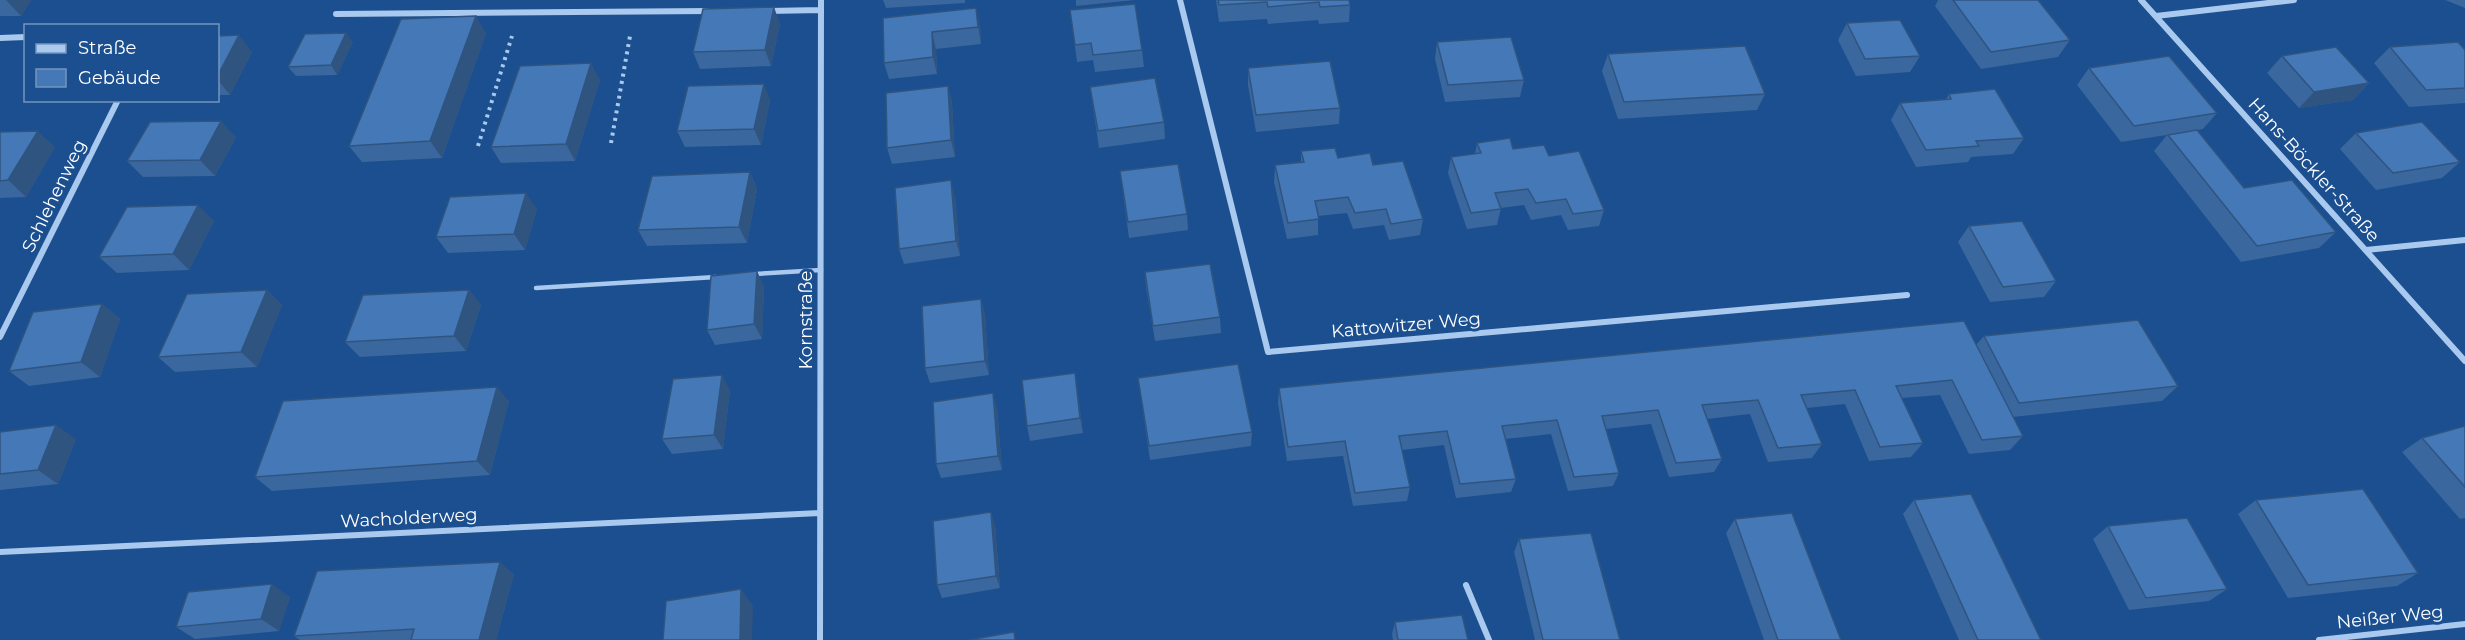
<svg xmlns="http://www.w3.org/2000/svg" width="2465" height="640" font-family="Montserrat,sans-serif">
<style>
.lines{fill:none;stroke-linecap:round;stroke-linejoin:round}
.path{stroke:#a9c9ee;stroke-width:4;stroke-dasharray:3 4.5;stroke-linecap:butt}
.lane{stroke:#a9c9ee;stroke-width:4.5}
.street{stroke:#a9c9ee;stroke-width:6}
.wall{fill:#3a679d}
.shaded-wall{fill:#305480}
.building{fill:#4478b7;stroke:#305480;stroke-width:1.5}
.labels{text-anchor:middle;stroke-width:6;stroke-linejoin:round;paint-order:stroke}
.street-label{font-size:18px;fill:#fff;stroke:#1b4f8f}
</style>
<rect width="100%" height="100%" fill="#1b4f8f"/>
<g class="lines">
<path class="path" d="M611 143 630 36
M478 146 512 36"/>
<path class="lane" d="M754 274 821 270
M536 288 716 277"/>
<path class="street" d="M1180 0 1268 352 1907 295
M2141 0 2465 361
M768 11 821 10
M336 14 710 11
M2156 16 2294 0
M0 38 26 37
M2366 250 2465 240
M0 337 118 100
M0 552 820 513
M1466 585 1489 640
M820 640 821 0
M2319 640 2465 624"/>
</g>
<path class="wall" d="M0 0H31L21 16H0Z
M883 0H965V3L886 8Z
M1076 0H1135L1076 6Z
M1216 0H1349L1350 5 1349 22 1319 24 1318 20 1268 24 1267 19 1219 22Z
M1938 0H1953L2070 40 2058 57 1981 69 1935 6Z
M2445 0H2465V8Z
M1070 10 1142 50 1144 67 1095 72 1093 60 1077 62Z
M883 18 980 25 981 44 936 49 937 74 889 79 884 63Z
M1847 23 1920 56 1910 72 1856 76 1838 40Z
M780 24 771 66 700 69 693 52Z
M486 33 442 158 362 162 349 146Z
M218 36 252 52 230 95H218Z
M353 42 337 75 296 76 288 67Z
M1437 42 1524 80 1520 97 1445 102 1435 59Z
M2390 47 2465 50V103L2409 107 2374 63Z
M1608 54 1765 94 1757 110 1618 119 1602 71Z
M2282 56 2369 83 2353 100 2299 108 2267 73Z
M1248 68 1340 108 1339 124 1256 132 1248 85Z
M2089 68 2217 113 2203 129 2197 130 2244 188 2336 232 2319 248 2241 262 2154 151 2167 135 2121 142 2077 85Z
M600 80 575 161 501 163 491 147Z
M948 86 952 103 955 157 892 164 887 148Z
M1090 87 1164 122 1165 139 1099 148Z
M1949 94 2024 138 2013 154 1971 157 1968 162 1916 167 1891 120 1900 103 1946 99Z
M770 100 761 145 685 147 677 131Z
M0 132 55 147 26 197 0 198Z
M2356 133 2460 162 2442 178 2376 190 2340 149Z
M236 137 215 176 143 177 127 161Z
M1477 143 1549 156 1604 210 1599 226 1568 230 1561 215 1531 220 1524 205 1501 208 1497 225 1467 229 1448 173 1451 157 1475 154Z
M1301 151 1373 165 1423 219 1420 235 1389 240 1384 225 1353 229 1347 213 1318 216V235L1287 239 1274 182 1275 165 1301 162Z
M1120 171 1187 214 1188 230 1129 238Z
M750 172 757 189 747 243 647 246 638 230Z
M955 197 960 256 904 264 899 249Z
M537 209 525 250 448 253 436 237Z
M214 221 189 270 117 273 99 257Z
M1969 226 2056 281 2044 297 1990 302 1958 242Z
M1145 272 1220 317 1221 333 1155 341 1146 287Z
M764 286 762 339 715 345 707 330Z
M267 290 282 305 257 367 175 372 158 357Z
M469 290 481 305 466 351 360 357 345 342Z
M981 299 985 314 989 375 930 383 925 368Z
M102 304 120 319 100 377 29 386 9 371Z
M1984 336 2178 386 2162 401 2013 417 2023 436 2010 450 1969 454 1940 395 1902 398 1923 443 1911 457 1869 461 1845 404 1807 408 1822 444 1812 458 1768 462 1750 414 1707 419 1722 459 1714 472 1669 477 1651 424 1606 429 1619 473 1613 486 1568 491 1551 434 1505 439 1516 479 1511 492 1456 498 1444 445 1402 450 1410 487 1407 501 1353 506 1343 456 1287 461 1278 403 1279 388 1976 345Z
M1138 378 1252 432 1251 446 1150 460Z
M1077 387 1083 433 1030 441 1027 426Z
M730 390 723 449 672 454 662 439Z
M509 401 490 475 272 491 255 477Z
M997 408 1002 470 941 478 936 464Z
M2465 426V518L2460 519 2402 452 2422 438Z
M0 432 76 439 58 484 0 490Z
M1914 500 2041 640H1959L1903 514Z
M2256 500 2418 573 2397 586 2288 598 2238 514Z
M1735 519 1841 640H1764L1726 533Z
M995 525 1000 588 942 598 937 585Z
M2108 526 2227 589 2209 601 2129 610 2093 539Z
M1519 539 1620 640H1535L1514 552Z
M514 574 496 640H300L294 636Z
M290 597 279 631 195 639 176 627Z
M1395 622 1468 640H1393L1392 634Z"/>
<path class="shaded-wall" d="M6 0H31L21 16Z
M774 7 780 24 771 66 765 50Z
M976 8 980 25 981 44 978 27Z
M476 16 486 33 442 158 430 141Z
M932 32 936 49 937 74 933 57Z
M346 33 353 42 337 75 331 65Z
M239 35 252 52 230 95 218 80V75Z
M591 63 600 80 575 161 566 144Z
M2369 83 2353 100 2299 108 2314 92Z
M764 84 770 100 761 145 754 129Z
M948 86 952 103 955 157 951 140Z
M221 121 236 137 215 176 200 160Z
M38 131 55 147 26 197 8 180Z
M750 172 757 189 747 243 739 227Z
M951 180 955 197 960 256 956 241Z
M526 193 537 209 525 250 514 234Z
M198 205 214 221 189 270 173 254Z
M757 271 764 286 762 339 754 324Z
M267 290 282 305 257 367 241 352Z
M469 290 481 305 466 351 454 336Z
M981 299 985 314 989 375 985 361Z
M102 304 120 319 100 377 81 362Z
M1075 373 1077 387 1083 433 1080 418Z
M722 375 730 390 723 449 714 435Z
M497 387 509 401 490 475 477 461Z
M993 393 997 408 1002 470 998 456Z
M56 425 76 439 58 484 38 470Z
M991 512 995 525 1000 588 996 576Z
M500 562 514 574 496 640H479Z
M272 584 290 597 279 631 261 619Z
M741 589 753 606 752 640H740Z"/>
<path class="building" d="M1218 0H1349L1350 5 1320 7 1319 2 1268 7 1267 2 1219 5Z
M1953 0H2038L2070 40 1991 52Z
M1135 4 1142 50 1093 55 1091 43 1075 45 1070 10Z
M774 7 765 50 693 52 703 9Z
M976 8 978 27 932 32 933 57 884 63 883 18Z
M476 16 430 141 349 146 401 19Z
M1900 20 1920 56 1865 59 1847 23Z
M346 33 331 65 288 67 305 34Z
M239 35 218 75V36Z
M1511 37 1524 80 1448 85 1437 42Z
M2458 42 2465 50V88L2426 90 2390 47Z
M1745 46 1765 94 1624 102 1608 54Z
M2336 47 2369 83 2314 92 2282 56Z
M2169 56 2217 113 2134 126 2089 68Z
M1330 61 1340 108 1256 115 1248 68Z
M591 63 566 144 491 147 520 66Z
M1155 78 1164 122 1098 131 1090 87Z
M764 84 754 129 677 131 688 86Z
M948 86 951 140 887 148 886 93Z
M1995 89 2024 138 1976 141 1979 146 1926 150 1900 103 1951 99 1949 94Z
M221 121 200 160 127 161 150 122Z
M2422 122 2460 162 2393 173 2356 133Z
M2197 130 2244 188 2292 180 2336 232 2257 246 2168 135Z
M38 131 8 180 0 181V132Z
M1510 138 1513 149 1544 145 1549 156 1579 151 1604 210 1573 214 1566 199 1536 203 1528 189 1495 193 1501 209 1471 213 1451 157 1481 153 1477 143Z
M1335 148 1338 158 1370 153 1373 165 1403 161 1423 219 1391 224 1386 209 1355 213 1348 197 1315 201 1319 219 1288 223 1275 165 1304 162 1301 151Z
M1178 164 1187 214 1128 222 1120 171Z
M750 172 739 227 638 230 652 176Z
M951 180 956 241 899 249 895 188Z
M526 193 514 234 436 237 450 197Z
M198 205 173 254 99 257 127 207Z
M2022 221 2056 281 2003 287 1969 226Z
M1210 264 1220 317 1153 326 1145 272Z
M757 271 754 324 707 330 711 276Z
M267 290 241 352 158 357 187 294Z
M469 290 454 336 345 342 363 295Z
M981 299 985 361 925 368 922 306Z
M102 304 81 362 9 371 33 312Z
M2138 320 2178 386 2019 403 1984 336Z
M1964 321 2023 436 1982 440 1952 380 1896 386 1923 443 1880 447 1855 390 1801 395 1822 444 1778 448 1758 400 1702 405 1722 459 1676 463 1658 410 1602 416 1619 473 1574 477 1557 420 1502 426 1516 479 1460 484 1447 431 1399 436 1410 487 1355 493 1345 441 1288 447 1279 388Z
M1238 364 1252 432 1149 446 1138 378Z
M1075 373 1080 418 1027 426 1022 380Z
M722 375 714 435 662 439 673 379Z
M497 387 477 461 255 477 283 401Z
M993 393 998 456 936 464 933 402Z
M56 425 38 470 0 474V432Z
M2465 426V487L2422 438Z
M2363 489 2418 573 2308 585 2256 500Z
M1971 494 2041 640H1978L1914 500Z
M991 512 996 576 937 585 933 521Z
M1792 513 1841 640H1778L1735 519Z
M2187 518 2227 589 2146 598 2108 526Z
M1591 533 1620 640H1543L1519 539Z
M500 562 479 640H411L414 629 294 636 317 571Z
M272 584 261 619 176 627 188 592Z
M741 589 740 640H663L666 601Z
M1462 615 1468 640H1398L1395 622Z
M1014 632 1015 640H969Z"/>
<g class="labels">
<g class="street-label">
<text transform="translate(2314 170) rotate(48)" y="6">Hans-Böckler-Straße</text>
<text transform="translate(54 196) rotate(-64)" y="6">Schlehenweg</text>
<text transform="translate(806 320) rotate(-90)" y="6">Kornstraße</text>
<text transform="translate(1406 325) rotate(-5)" y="6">Kattowitzer Weg</text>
<text transform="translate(409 518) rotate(-3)" y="6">Wacholderweg</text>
<text transform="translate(2390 617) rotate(-6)" y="6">Neißer Weg</text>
</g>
</g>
<rect x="24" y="24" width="195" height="78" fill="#1b4f8f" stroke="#7695bc" stroke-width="1.5"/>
<rect x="36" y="44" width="30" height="9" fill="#a9c9ee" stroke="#7695bc" stroke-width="1.5"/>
<text x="78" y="54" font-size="18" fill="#ffffff">Straße</text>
<rect x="36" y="69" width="30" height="18" fill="#4478b7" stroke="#7695bc" stroke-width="1.5"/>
<text x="78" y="84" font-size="18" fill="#ffffff">Gebäude</text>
</svg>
